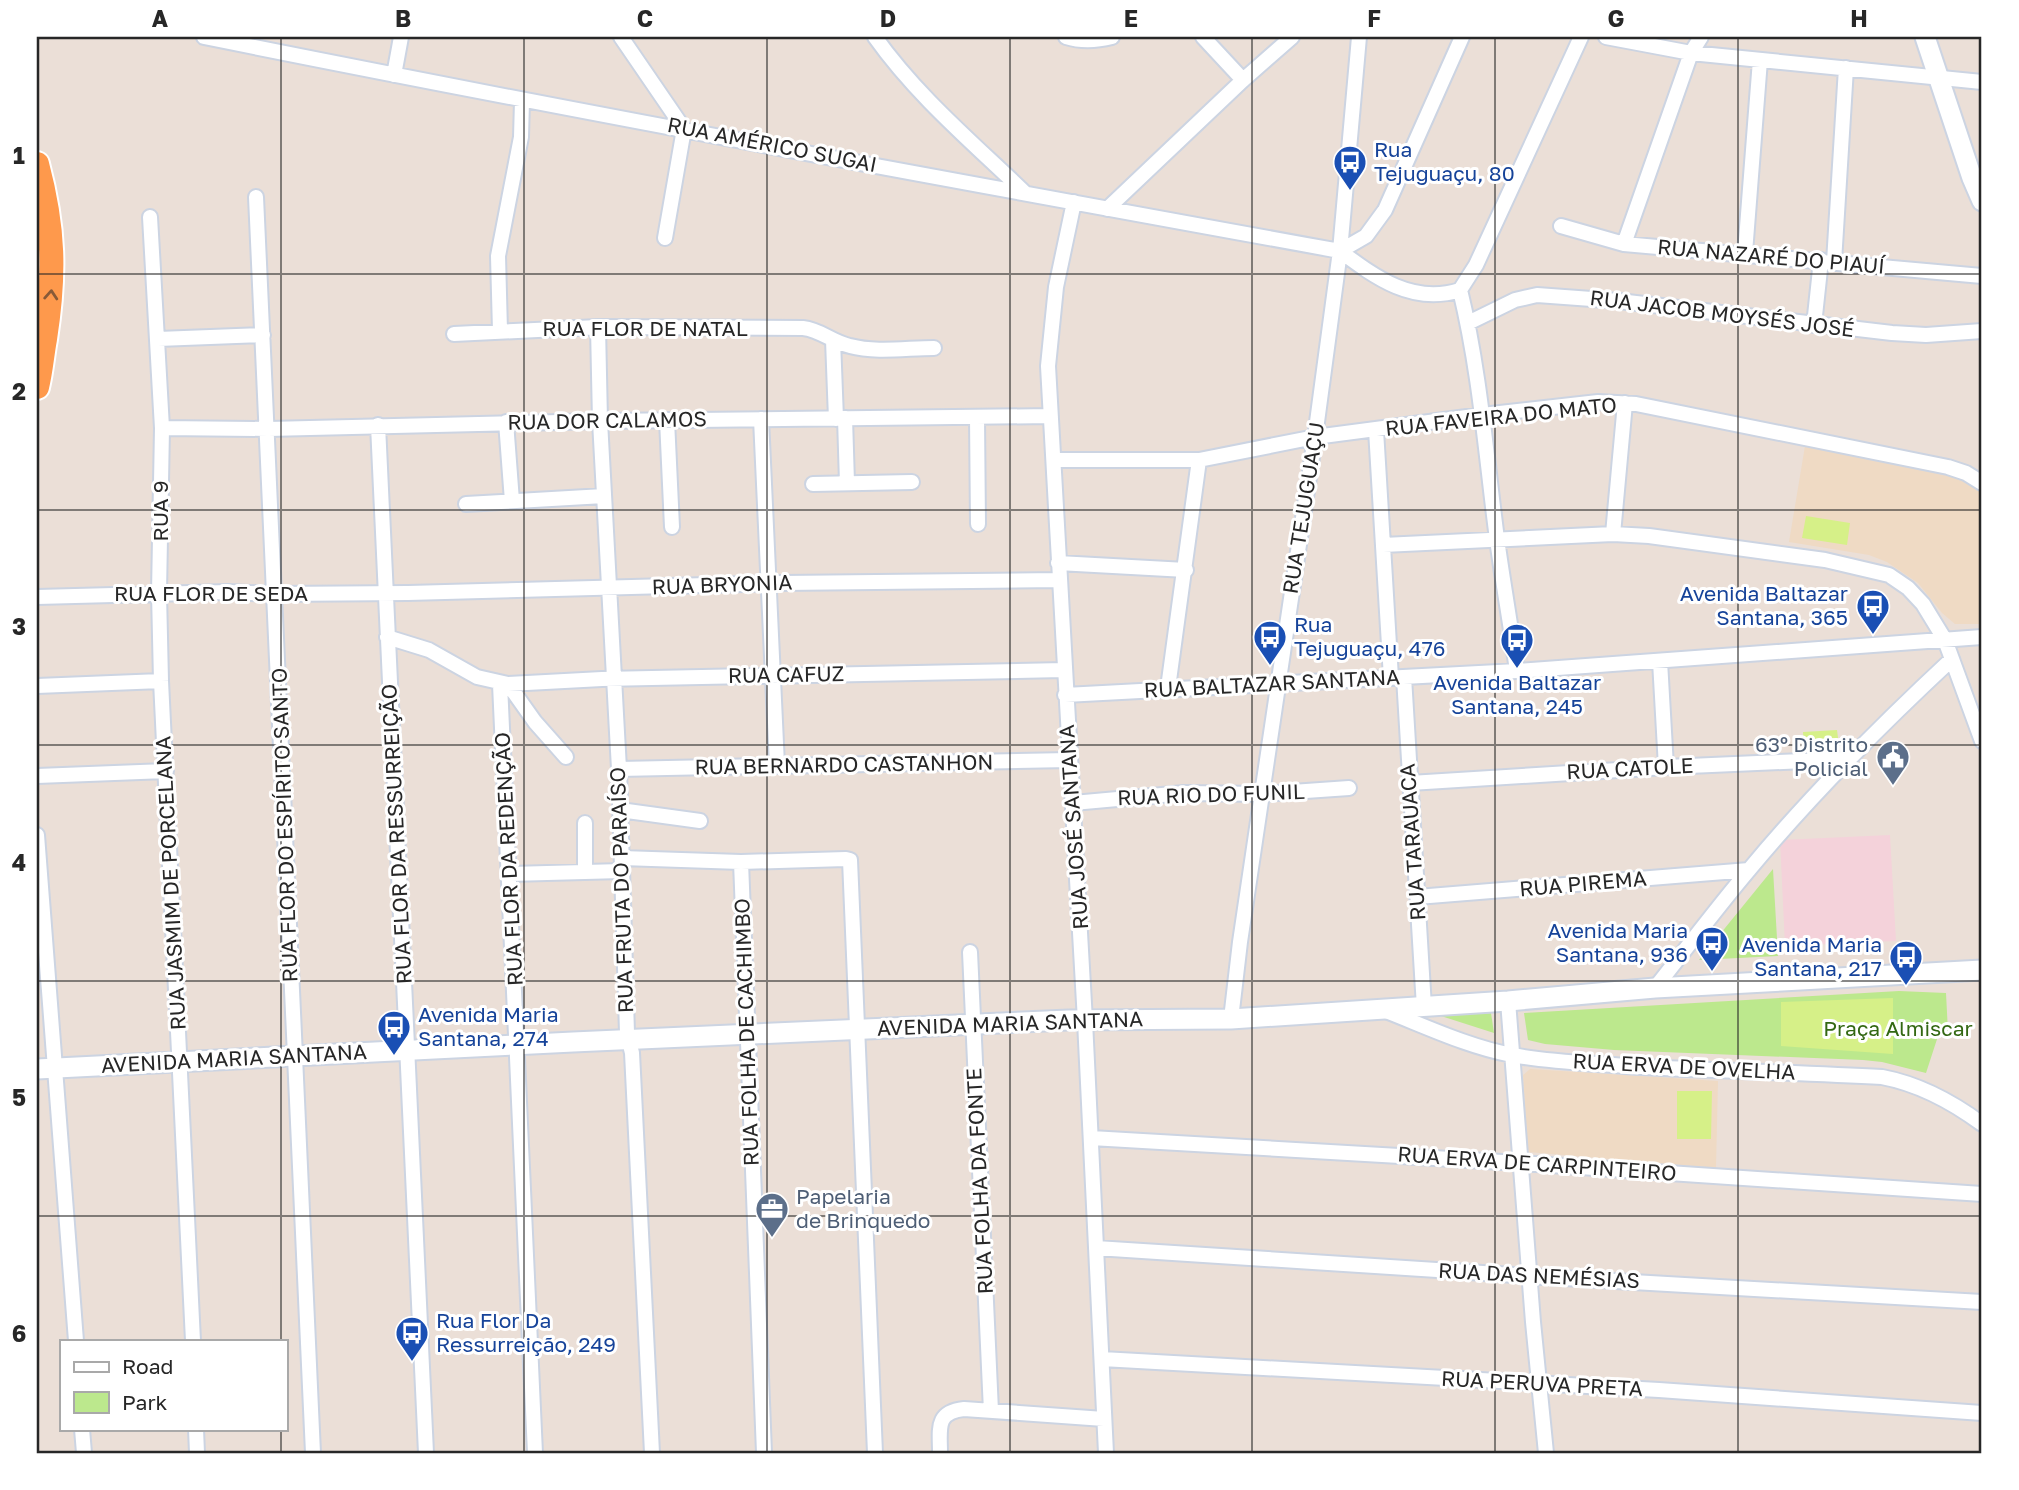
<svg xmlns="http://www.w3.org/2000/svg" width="2019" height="1490" font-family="'Golos Text',sans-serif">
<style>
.education{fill:#efdac4}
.medical{fill:#f4d2da}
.green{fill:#bce88d}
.pitch{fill:#d6f088}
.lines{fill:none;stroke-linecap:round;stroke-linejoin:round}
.minor-casing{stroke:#ccd4e2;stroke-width:18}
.tertiary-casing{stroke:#ccd4e2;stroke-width:23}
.trunk-casing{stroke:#fff;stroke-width:28}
.minor{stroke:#fff;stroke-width:14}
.tertiary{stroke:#fff;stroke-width:19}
.trunk{stroke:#fe994c;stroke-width:24}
.oneway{stroke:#885a38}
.grid{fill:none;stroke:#272727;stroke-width:2;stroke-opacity:0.55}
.labels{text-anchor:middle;stroke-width:6;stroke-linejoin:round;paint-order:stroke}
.street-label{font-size:21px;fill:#272727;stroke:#fff}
.transit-label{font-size:21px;fill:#164399;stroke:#fff;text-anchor:start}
.service-label{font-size:21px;fill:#4e5e75;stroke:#fff;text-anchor:end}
.park-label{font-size:21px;fill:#336813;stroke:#fff}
.neatline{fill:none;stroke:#272727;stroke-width:2.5}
.grid-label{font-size:23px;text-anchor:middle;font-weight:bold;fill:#272727}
</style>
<rect width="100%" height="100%" fill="#ebdfd7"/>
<path class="education" d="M1806 440 1972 477 1982 493V624H1955L1942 613 1918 583 1887 562 1869 555 1789 542Z
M1530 1069 1718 1081 1716 1168 1528 1152 1523 1075Z"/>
<path class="medical" d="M1890 835 1896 941 1785 946 1780 840Z"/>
<path class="green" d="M1773 869 1778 956 1699 960Z
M1899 991 1946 993 1948 1032 1939 1033 1926 1073 1882 1062 1863 1060 1614 1050 1545 1044 1528 1040 1524 1013Z
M1491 1013 1494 1033 1441 1016Z"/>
<path class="pitch" d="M1806 516 1850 523 1847 545 1802 538Z
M1837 730 1839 745 1804 747 1803 732Z
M1893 998V1054L1781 1046V1002Z
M1677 1091H1712L1711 1139H1677Z"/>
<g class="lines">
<defs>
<path id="minor" d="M204 37C582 113 961 182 1340 251 1376 278 1413 305 1460 290L1476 265 1581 37
M621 37 684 129 665 238
M875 37C917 96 972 142 1024 192
M1066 37C1082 42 1096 41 1112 37
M1203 37 1243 80
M1606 37 1691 53 1982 82
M394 75 401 37
M256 197 313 1453
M1074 202 1056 287 1048 366 1085 1021 1106 1453
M1107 209 1243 80 1292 37
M150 217 162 428 159 593 161 681 193 1341
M1561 226 1624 244 1982 276
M1624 244 1691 53 1701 37
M1340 251 1366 236 1385 210 1462 37
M1745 253 1760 60
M1834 262 1846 68
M1460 290C1480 372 1486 456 1497 539 1503 583 1511 627 1517 671
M1468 323 1515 300 1537 295 1619 301 1892 333 1926 335 1982 331
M1814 325 1821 260
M598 327 600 421 619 769 627 1033 632 1053 652 1453
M500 331 498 256 521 137 522 101
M454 334 598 327 803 328C821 330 832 342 850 346 876 353 907 348 934 348
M158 339 263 335
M833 340 836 419
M977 417 978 524
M845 418 847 483
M761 419 777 765
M667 420 672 527
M506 422 512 501
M378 425 426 1453
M162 428 268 429 600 421 1051 416
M1376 430 1391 678
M1054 460H1199L1315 437 1482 415 1598 402 1636 404 1948 467 1966 473 1982 483
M813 484 912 482
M466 504 604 496
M1613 534 1625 403
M1383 545 1613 534 1649 536 1825 560 1889 575 1908 588 1923 604 1945 640 1982 741
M1058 563 1186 570
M37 597 228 592 274 594 408 593 782 583 1059 580
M387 637 429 650 477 677 508 684 535 722 566 757
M1660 661 1666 767
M1404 677 1424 1007
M500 684 535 1453
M508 684 602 679 1064 670
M37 686 161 681
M1168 688 1199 460
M1065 695 1517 671 1982 637
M619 769 1070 760
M37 776 166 771
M1410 783 1666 767 1850 759
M1073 803 1184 793 1263 794 1349 788
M620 810 700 821
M585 823V871
M37 835 76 1341
M622 858 741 862 846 859 850 860 875 1453
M741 862 764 1453
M510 874 622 871
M1417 897 1749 870
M970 952 991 1411
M1655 988C1686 949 1716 909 1748 871 1811 795 1881 725 1952 659
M1508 1001 1533 1322 1546 1453
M1386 1011C1427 1027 1469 1047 1512 1055 1549 1062 1587 1063 1625 1066 1710 1071 1796 1072 1882 1077 1919 1084 1951 1101 1982 1124
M1231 1019 1240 942 1315 437 1340 251 1359 37
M1091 1138 1520 1163 1982 1194
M1096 1248 1529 1276 1982 1302
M1102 1359 1659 1390 1982 1413
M82 1429 84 1453
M196 1429 197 1453
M940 1453C940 1429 935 1412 964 1409L1104 1419"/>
<path id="tertiary" d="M1925 37 1972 178 1982 201
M37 1069 573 1042 1069 1020 1231 1019 1508 1001 1655 988 1982 970"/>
<path id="trunk" d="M37 164C54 228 55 274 45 339 42 355 41 371 37 387"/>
</defs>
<use href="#minor" class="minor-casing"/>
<use href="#tertiary" class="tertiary-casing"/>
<use href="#trunk" class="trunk-casing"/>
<use href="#minor" class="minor"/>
<use href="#tertiary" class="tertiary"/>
<use href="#trunk" class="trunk"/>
</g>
<defs><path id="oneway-chevron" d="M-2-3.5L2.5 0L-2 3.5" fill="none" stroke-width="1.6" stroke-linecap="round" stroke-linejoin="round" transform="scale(1.75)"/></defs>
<use class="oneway" href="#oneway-chevron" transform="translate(51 295) rotate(-86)"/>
<path class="grid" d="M281 37V1341M524 37V1453M767 37V1453M1010 37V1453M1252 37V1453M1495 37V1453M1738 37V1453M37 274H1982M37 510H1982M37 745H1982M37 981H1982M37 1216H1982M281 1429V1453"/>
<defs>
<symbol id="bus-pin" viewBox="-11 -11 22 30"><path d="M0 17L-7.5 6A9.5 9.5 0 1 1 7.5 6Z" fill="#1a4fb4" stroke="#fff"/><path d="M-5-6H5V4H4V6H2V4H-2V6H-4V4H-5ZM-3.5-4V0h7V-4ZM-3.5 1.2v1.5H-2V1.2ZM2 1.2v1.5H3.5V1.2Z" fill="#fff"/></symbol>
<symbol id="civic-pin" viewBox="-11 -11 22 30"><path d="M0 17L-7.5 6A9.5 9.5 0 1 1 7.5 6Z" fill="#5c6f8a" stroke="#fff"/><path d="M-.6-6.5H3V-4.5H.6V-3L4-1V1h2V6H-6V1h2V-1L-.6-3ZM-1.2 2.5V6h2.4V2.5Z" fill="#fff"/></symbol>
<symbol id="office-pin" viewBox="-11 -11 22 30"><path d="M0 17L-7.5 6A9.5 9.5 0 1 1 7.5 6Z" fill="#5c6f8a" stroke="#fff"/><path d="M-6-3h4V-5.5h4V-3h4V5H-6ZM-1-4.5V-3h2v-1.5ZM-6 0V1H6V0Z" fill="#fff"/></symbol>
</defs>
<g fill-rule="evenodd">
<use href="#bus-pin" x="1331" y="143" width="38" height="52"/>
<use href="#bus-pin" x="1854" y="587" width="38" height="52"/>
<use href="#bus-pin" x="1251" y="618" width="38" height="52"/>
<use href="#bus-pin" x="1498" y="621" width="38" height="52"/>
<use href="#civic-pin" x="1874" y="738" width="38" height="52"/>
<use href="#bus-pin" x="1693" y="924" width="38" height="52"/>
<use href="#bus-pin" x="1887" y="938" width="38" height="52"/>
<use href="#bus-pin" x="375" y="1008" width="38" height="52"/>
<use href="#office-pin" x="753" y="1190" width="38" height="52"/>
<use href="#bus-pin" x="393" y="1314" width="38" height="52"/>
</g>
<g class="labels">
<g class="street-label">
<text transform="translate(772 145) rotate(11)" y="7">RUA AMÉRICO SUGAI</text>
<text transform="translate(1771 257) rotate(5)" y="7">RUA NAZARÉ DO PIAUÍ</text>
<text transform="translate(1722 314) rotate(7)" y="7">RUA JACOB MOYSÉS JOSÉ</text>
<text x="645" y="336">RUA FLOR DE NATAL</text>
<text transform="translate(1501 417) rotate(-6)" y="7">RUA FAVEIRA DO MATO</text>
<text transform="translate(607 421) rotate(-1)" y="7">RUA DOR CALAMOS</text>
<text transform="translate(1304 508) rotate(-81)" y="7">RUA TEJUGUAÇU</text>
<text transform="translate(161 511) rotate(-90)" y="7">RUA 9</text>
<text transform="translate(722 585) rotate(-2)" y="7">RUA BRYONIA</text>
<text x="211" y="601">RUA FLOR DE SEDA</text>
<text transform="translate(786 675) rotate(-1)" y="7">RUA CAFUZ</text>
<text transform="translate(1272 684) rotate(-3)" y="7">RUA BALTAZAR SANTANA</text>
<text transform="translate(844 765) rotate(-1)" y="7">RUA BERNARDO CASTANHON</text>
<text transform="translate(1630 769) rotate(-3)" y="7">RUA CATOLE</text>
<text transform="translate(1211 795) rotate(-2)" y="7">RUA RIO DO FUNIL</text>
<text transform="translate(285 825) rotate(-92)" y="7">RUA FLOR DO ESPÍRITO SANTO</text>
<text transform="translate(1074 827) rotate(-94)" y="7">RUA JOSÉ SANTANA</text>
<text transform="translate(397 834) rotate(-93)" y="7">RUA FLOR DA RESSURREIÇÃO</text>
<text transform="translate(1413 842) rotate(-94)" y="7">RUA TARAUACA</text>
<text transform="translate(509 859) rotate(-93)" y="7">RUA FLOR DA REDENÇÃO</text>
<text transform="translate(171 883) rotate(-93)" y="7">RUA JASMIM DE PORCELANA</text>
<text transform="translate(1583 884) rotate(-5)" y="7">RUA PIREMA</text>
<text transform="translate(622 890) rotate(-92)" y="7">RUA FRUTA DO PARAÍSO</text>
<text transform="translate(1010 1024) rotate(-2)" y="7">AVENIDA MARIA SANTANA</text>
<text transform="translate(747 1032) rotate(-92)" y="7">RUA FOLHA DE CACHIMBO</text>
<text transform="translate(234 1059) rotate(-3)" y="7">AVENIDA MARIA SANTANA</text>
<text transform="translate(1684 1067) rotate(3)" y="7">RUA ERVA DE OVELHA</text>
<text transform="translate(1537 1164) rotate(4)" y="7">RUA ERVA DE CARPINTEIRO</text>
<text transform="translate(980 1181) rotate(-93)" y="7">RUA FOLHA DA FONTE</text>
<text transform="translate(1539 1276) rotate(3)" y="7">RUA DAS NEMÉSIAS</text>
<text transform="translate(1542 1384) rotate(3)" y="7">RUA PERUVA PRETA</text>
</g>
<g class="transit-label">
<text x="1374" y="157">Rua<tspan x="1374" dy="24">Tejuguaçu, 80</tspan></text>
<text x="1848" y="601" text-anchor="end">Avenida Baltazar<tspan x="1848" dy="24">Santana, 365</tspan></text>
<text x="1294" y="632">Rua<tspan x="1294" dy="24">Tejuguaçu, 476</tspan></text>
<text x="1517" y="690" text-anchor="middle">Avenida Baltazar<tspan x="1517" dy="24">Santana, 245</tspan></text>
<text x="1688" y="938" text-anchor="end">Avenida Maria<tspan x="1688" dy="24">Santana, 936</tspan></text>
<text x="1882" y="952" text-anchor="end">Avenida Maria<tspan x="1882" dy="24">Santana, 217</tspan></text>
<text x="418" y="1022">Avenida Maria<tspan x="418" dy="24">Santana, 274</tspan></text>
<text x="436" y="1328">Rua Flor Da<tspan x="436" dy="24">Ressurreição, 249</tspan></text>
</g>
<g class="service-label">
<text x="1868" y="752">63º Distrito<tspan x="1868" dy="24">Policial</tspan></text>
<text x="796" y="1204" text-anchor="start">Papelaria<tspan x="796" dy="24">de Brinquedo</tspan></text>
</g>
<g class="park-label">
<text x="1898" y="1036">Praça Almiscar</text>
</g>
</g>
<rect width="2019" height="1490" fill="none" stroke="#ffffff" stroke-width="77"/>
<rect x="60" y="1340" width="228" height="91" fill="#ffffff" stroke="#a9a9a9" stroke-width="2"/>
<rect x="74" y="1362" width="35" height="10" fill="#ffffff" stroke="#a9a9a9" stroke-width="2"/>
<text x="122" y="1374" font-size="21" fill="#272727">Road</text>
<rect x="74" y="1392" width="35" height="21" fill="#bce88d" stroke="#a9a9a9" stroke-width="2"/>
<text x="122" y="1410" font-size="21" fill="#272727">Park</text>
<rect x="38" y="38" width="1942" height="1414" class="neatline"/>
<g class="grid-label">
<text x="160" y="27">A</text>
<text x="403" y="27">B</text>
<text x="645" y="27">C</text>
<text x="888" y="27">D</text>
<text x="1131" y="27">E</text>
<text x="1374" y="27">F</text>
<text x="1616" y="27">G</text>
<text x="1859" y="27">H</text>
<text x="19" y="164">1</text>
<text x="19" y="400">2</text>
<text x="19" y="635">3</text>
<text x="19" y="871">4</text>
<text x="19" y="1106">5</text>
<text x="19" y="1342">6</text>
</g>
</svg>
